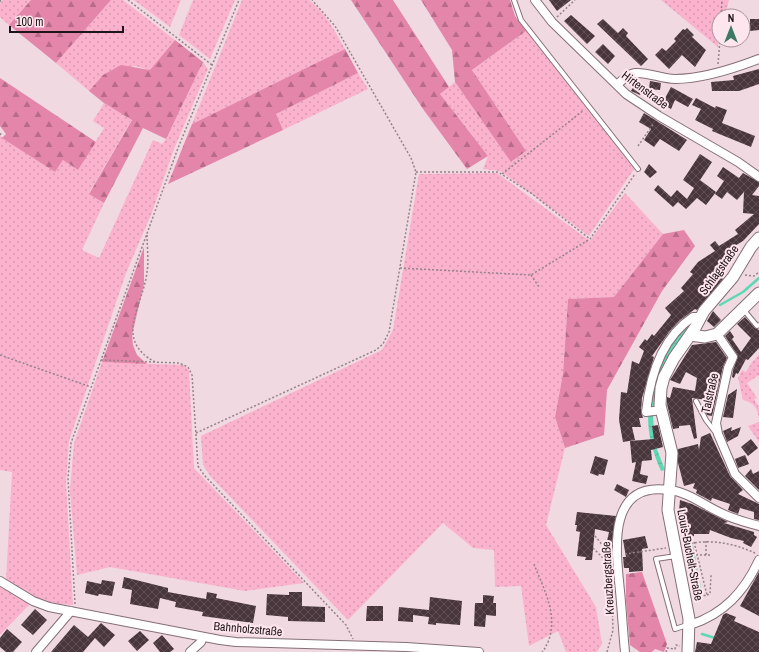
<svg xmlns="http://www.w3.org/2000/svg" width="759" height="652" font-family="'Archivo Narrow',sans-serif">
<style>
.grass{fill:url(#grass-dots)}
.forest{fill:url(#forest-firs)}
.water{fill:url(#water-waves)}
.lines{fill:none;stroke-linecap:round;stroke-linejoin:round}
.stream{stroke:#5dd8b4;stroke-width:2.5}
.building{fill:url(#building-cross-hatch)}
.lane-casing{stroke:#856f77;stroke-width:6}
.street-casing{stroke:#856f77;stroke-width:10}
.secondary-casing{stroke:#856f77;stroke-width:13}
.path{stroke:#948388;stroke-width:1.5;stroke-dasharray:2 2;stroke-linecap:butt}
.lane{stroke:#fff;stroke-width:4}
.street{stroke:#fff;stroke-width:8}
.secondary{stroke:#fff;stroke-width:11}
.labels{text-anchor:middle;stroke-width:4;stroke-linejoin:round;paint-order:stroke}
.street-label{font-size:12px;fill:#1d1518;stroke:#ffe6ee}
</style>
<defs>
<pattern id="grass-dots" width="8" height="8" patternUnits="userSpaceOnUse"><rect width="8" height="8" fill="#fbb3cd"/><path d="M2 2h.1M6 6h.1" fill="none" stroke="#d799af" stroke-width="1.8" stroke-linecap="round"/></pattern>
<pattern id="forest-firs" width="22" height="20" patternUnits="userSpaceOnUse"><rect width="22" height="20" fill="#e485aa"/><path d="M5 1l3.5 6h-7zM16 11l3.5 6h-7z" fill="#b86c89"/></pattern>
<pattern id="water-waves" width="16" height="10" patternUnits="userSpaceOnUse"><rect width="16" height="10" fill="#5dd8b4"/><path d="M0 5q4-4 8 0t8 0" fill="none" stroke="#50b89a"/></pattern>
<pattern id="building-cross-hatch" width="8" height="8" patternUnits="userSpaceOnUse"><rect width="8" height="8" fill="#49363c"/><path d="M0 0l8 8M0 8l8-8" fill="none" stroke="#605055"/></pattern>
</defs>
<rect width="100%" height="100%" fill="#f1d9e1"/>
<path class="grass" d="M3 0H31L9 25 0 17V4Z
M111 0H123L175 40 150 70 135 66 103 75 89 91 56 63Z
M134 0H181L170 27Z
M193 0H235L210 59 179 35Z
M242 0H309C325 12 335 31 345 49L192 124Z
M661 0H729L725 16H719L718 47Z
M526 31 634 169 589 236 500 171 483 169 488 156 440 94 455 82 512 162 526 151 472 70Z
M203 62 208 69 174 149 151 215 126 273 69 441 66 483 73 605 45 603 6 580 12 472 0 470V136L55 172 63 160 78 170 104 128 93 121 104 103 132 119 89 193 104 203 82 250 99 258 153 140 162 144 166 139Z
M358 73 368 89 283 130 276 114Z
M497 173 590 241 625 193 663 234 614 297 568 299 563 375 555 417 565 448 546 525 596 607 602 644 597 652H566L558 631 529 646 521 586 495 587 494 550 473 548 443 523 348 620 211 477 203 465 201 436 382 350 393 330 419 174Z
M759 355V375L747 383 757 398 754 399 759 407V442L748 426 759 422C759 410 755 403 743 400L738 378 742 370 746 372 752 362Z
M102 362 183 365 189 370 194 468 304 583 245 591 110 567 77 575 70 490 74 443Z
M0 586 30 604 0 635Z"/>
<path class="forest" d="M31 0H111L56 63 9 25Z
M351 0H393L449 87 440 94 488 156 467 169 423 109Z
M421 0H510L515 16 526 31 472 70 526 151 511 162 455 82 452 50Z
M175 40 203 62 166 139 143 128 104 203 89 194 132 120 104 103 89 91 103 75 121 65 150 70Z
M345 49 358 73 276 114 283 130 168 184 192 124Z
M0 78 96 142 78 170 63 160 55 172 2 138 6 134 0 126Z
M684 230 695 246 662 291 607 390 604 435 565 448 555 417 563 374 568 299 614 297 663 234Z
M144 247V284L132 335 133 345 137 355 147 364 102 362Z
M642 572 667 644 664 652 655 649 652 652H640L630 645 626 601V574Z"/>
<path class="water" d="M688 323 692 327 657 386 653 408H648L657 369 669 345Z
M653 415 655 444 665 470 661 471C653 453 648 436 648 416Z
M693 545 702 593H699L689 546Z"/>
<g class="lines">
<path class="stream" d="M720 305 743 292 759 278
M702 634 715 638"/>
</g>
<path class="building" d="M549 0H571L557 11Z
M571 15 595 36 587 44 564 21Z
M603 19 618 33 623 28 628 33 626 36 648 59 641 66 597 24Z
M750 19H759V30L750 31Z
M687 28 694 35 692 37 706 50 695 67 682 55 669 69 655 55 662 48 666 51 676 41 674 39 683 29 685 30Z
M603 44 615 56 608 64 595 52Z
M759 69V84L739 91H712L711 82 734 80 733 76Z
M637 80 645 85 640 95 631 91Z
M650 81 661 83 660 90 649 89Z
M671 87 693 99 688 107 675 100 671 109 662 104Z
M696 98 715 108 716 106 727 110 722 123 755 136 751 147 712 131 713 129 695 120 701 109 692 105Z
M644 113 687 140 679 151 660 139 654 147 644 140 651 129 639 122Z
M700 154 712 162 700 180 716 192 706 205 697 198 686 209 678 202 673 207 654 190 658 185 671 197 677 190 687 199 694 188 683 180Z
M649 164 657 172 650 178 644 172Z
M723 167 739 178 743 173 759 182V186L752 195 759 196V224L743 241 728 250 733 256 714 271 723 279 697 310 695 309 679 321 669 332 652 356 654 357 642 398 641 412 643 418H639L641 427H632L635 440 623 442 619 420 621 392 627 393 632 361 639 364 644 351 639 347 645 339 647 341 652 334 654 336 671 315 665 308 684 291 681 288 693 274 690 272 698 262 715 251 710 245 715 241 719 246 738 234 735 230 754 214 743 213 744 192 737 200 727 192 722 199 715 194 724 181 717 176Z
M713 311 721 320 714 327 707 321Z
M745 317 755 328 759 330V348L748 360 746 359 738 374 736 373 734 378 732 377 733 370 738 356 725 336 730 331 734 337 732 339 741 352 751 338 737 324Z
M716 342 727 358 723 367 712 416 707 415 705 411 707 400 692 398 697 438 694 439 690 425 679 426V428L673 429 667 404V397L670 398 673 387 695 391 697 378 686 372 680 384 670 380 692 345Z
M737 389 733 418 723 417 728 395Z
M658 425 663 447 651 450 652 460 642 461 640 474 648 476 646 484 632 481 636 462 632 463 630 441 654 439 652 426Z
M732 427 731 431 741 427 738 436 727 442 723 431Z
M710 433 730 476 743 490 738 494 759 504V520L754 519V512L740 508 738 514 728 510 730 504 712 498 711 501 696 493 697 490 693 488 695 483 684 486 678 463V449L698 444 699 450 701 437Z
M751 439 758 448 748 456 741 447Z
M745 455 749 464 738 468 735 459Z
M595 456 608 460 604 475 599 474 598 476 590 473Z
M751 469 753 474 759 471V490L745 476Z
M617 484 629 490 626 497 614 490Z
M680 500 692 504 728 522 724 523 754 532V535L757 537 751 547 743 543 744 541 731 538 710 530 709 534H694V536L684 538 679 511Z
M577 512 616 516 612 542 607 541 609 532 595 529 592 560H585L586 557 577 556 580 532 576 531 577 525H575Z
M645 536 648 548 642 549 643 571 629 572V568H624L623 557H626L623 540Z
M759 572V616L740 606Z
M124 577 168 588V592L206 599 207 592 217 594 216 598 256 606 253 623 202 616 203 612 175 607 176 602 160 598 158 609 130 604 132 590 122 588Z
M102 580 115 582 112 596 99 594 98 596 85 593 87 581 101 584Z
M289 592H302V606L325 607V622L288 621V617L266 615 267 594 289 595Z
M483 595 494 596 493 603H496V616L486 615 485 627 474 626 475 603H483Z
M430 597 462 601 460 625 436 623V625L428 624 429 617 413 615V622L398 621 399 607 429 610Z
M367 606H383V621H366Z
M35 609 47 620 33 635 21 625Z
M726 613 736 617 734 621 759 632V652H695L697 642 711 644 723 615Z
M101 623 115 635 104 647 95 638 83 652H51L74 625 88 637Z
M7 629 22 642 13 652H6L0 647V638Z
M140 631 149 640 137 651 128 641Z
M162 635 174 649 170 652H160L153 643Z"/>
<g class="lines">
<defs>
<path id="lane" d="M514 0 521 20 638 169
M743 309 757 326 759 325
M696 401 706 420 716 433
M676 556 656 559 675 629 687 625"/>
<path id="street" d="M535 0 552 22 626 94 659 116 738 162 759 177
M617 85C622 80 628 74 635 73 648 72 662 79 675 79 703 79 733 69 759 59
M717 334 733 357 728 368 716 423 718 434 735 474 759 498
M661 410 646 412C650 376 661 338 693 317H701
M0 581 33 601 49 607 220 640 236 642 406 647 479 652
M690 625C724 614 744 592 759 560
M36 652 71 611
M190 652 201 642 203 637
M625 652C623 632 622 612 620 591 616 551 606 481 669 490 688 492 702 504 719 512 732 519 745 522 759 526"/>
<path id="secondary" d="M690 335 705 337 717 334 759 293
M688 652 689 619 668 510 672 453 660 405 661 388 664 377 674 358 695 328 704 311 733 277 751 247 759 238"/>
</defs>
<use href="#lane" class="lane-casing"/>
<use href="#street" class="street-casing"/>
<use href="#secondary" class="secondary-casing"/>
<path class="path" d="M128 0 212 65
M0 2 1 0
M721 16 722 0
M557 17 575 0
M718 64 720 40
M0 135 2 132
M638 146 654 123
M416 172H498L531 193 590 239
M502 174 584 110
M147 235C147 247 149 260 147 272 143 307 113 339 155 362
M400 268 531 275 590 239 635 174
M531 275 539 287
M745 275 754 276 759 272
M0 355 91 387
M101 360 179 363 188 367 192 375 198 466 204 475 346 625 353 639
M196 433 376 350 383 344 389 332 416 172 411 158 335 26 312 0
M595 536 604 547H609
M706 541V555H712
M694 542 707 595 697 597
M687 544C711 539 733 543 755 553
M593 548 605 560 611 581
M625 554 666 548
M696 555H706
M534 564C543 588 559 615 548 642 546 646 545 649 542 652
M707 595 710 594 711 575
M75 604 68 478 71 443 178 148 239 0
M607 652 613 630 612 597
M666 652 667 648 675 649 676 645 680 646"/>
<use href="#lane" class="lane"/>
<use href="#street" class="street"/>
<use href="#secondary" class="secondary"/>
</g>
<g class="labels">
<g class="street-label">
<text transform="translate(645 90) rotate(37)" y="4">Hirtenstraße</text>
<text transform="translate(719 270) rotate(-54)" y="4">Schlagstraße</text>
<text transform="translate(710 393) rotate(-77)" y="4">Talstraße</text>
<text transform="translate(690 555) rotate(79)" y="4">Louis-Buchelt-Straße</text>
<text transform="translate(608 578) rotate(-93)" y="4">Kreuzbergstraße</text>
<text transform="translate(248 629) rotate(5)" y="4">Bahnholzstraße</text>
</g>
</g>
<g transform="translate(731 28)"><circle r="19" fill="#ffe6ee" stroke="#a59298"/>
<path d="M0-3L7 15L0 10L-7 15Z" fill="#3c7a66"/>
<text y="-6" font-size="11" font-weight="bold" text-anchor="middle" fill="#1d1518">N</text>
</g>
<path d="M10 26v6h113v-6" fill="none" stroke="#1d1518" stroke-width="2"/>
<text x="16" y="26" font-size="12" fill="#1d1518" stroke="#ffe6ee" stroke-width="3" paint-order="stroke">100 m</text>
</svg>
